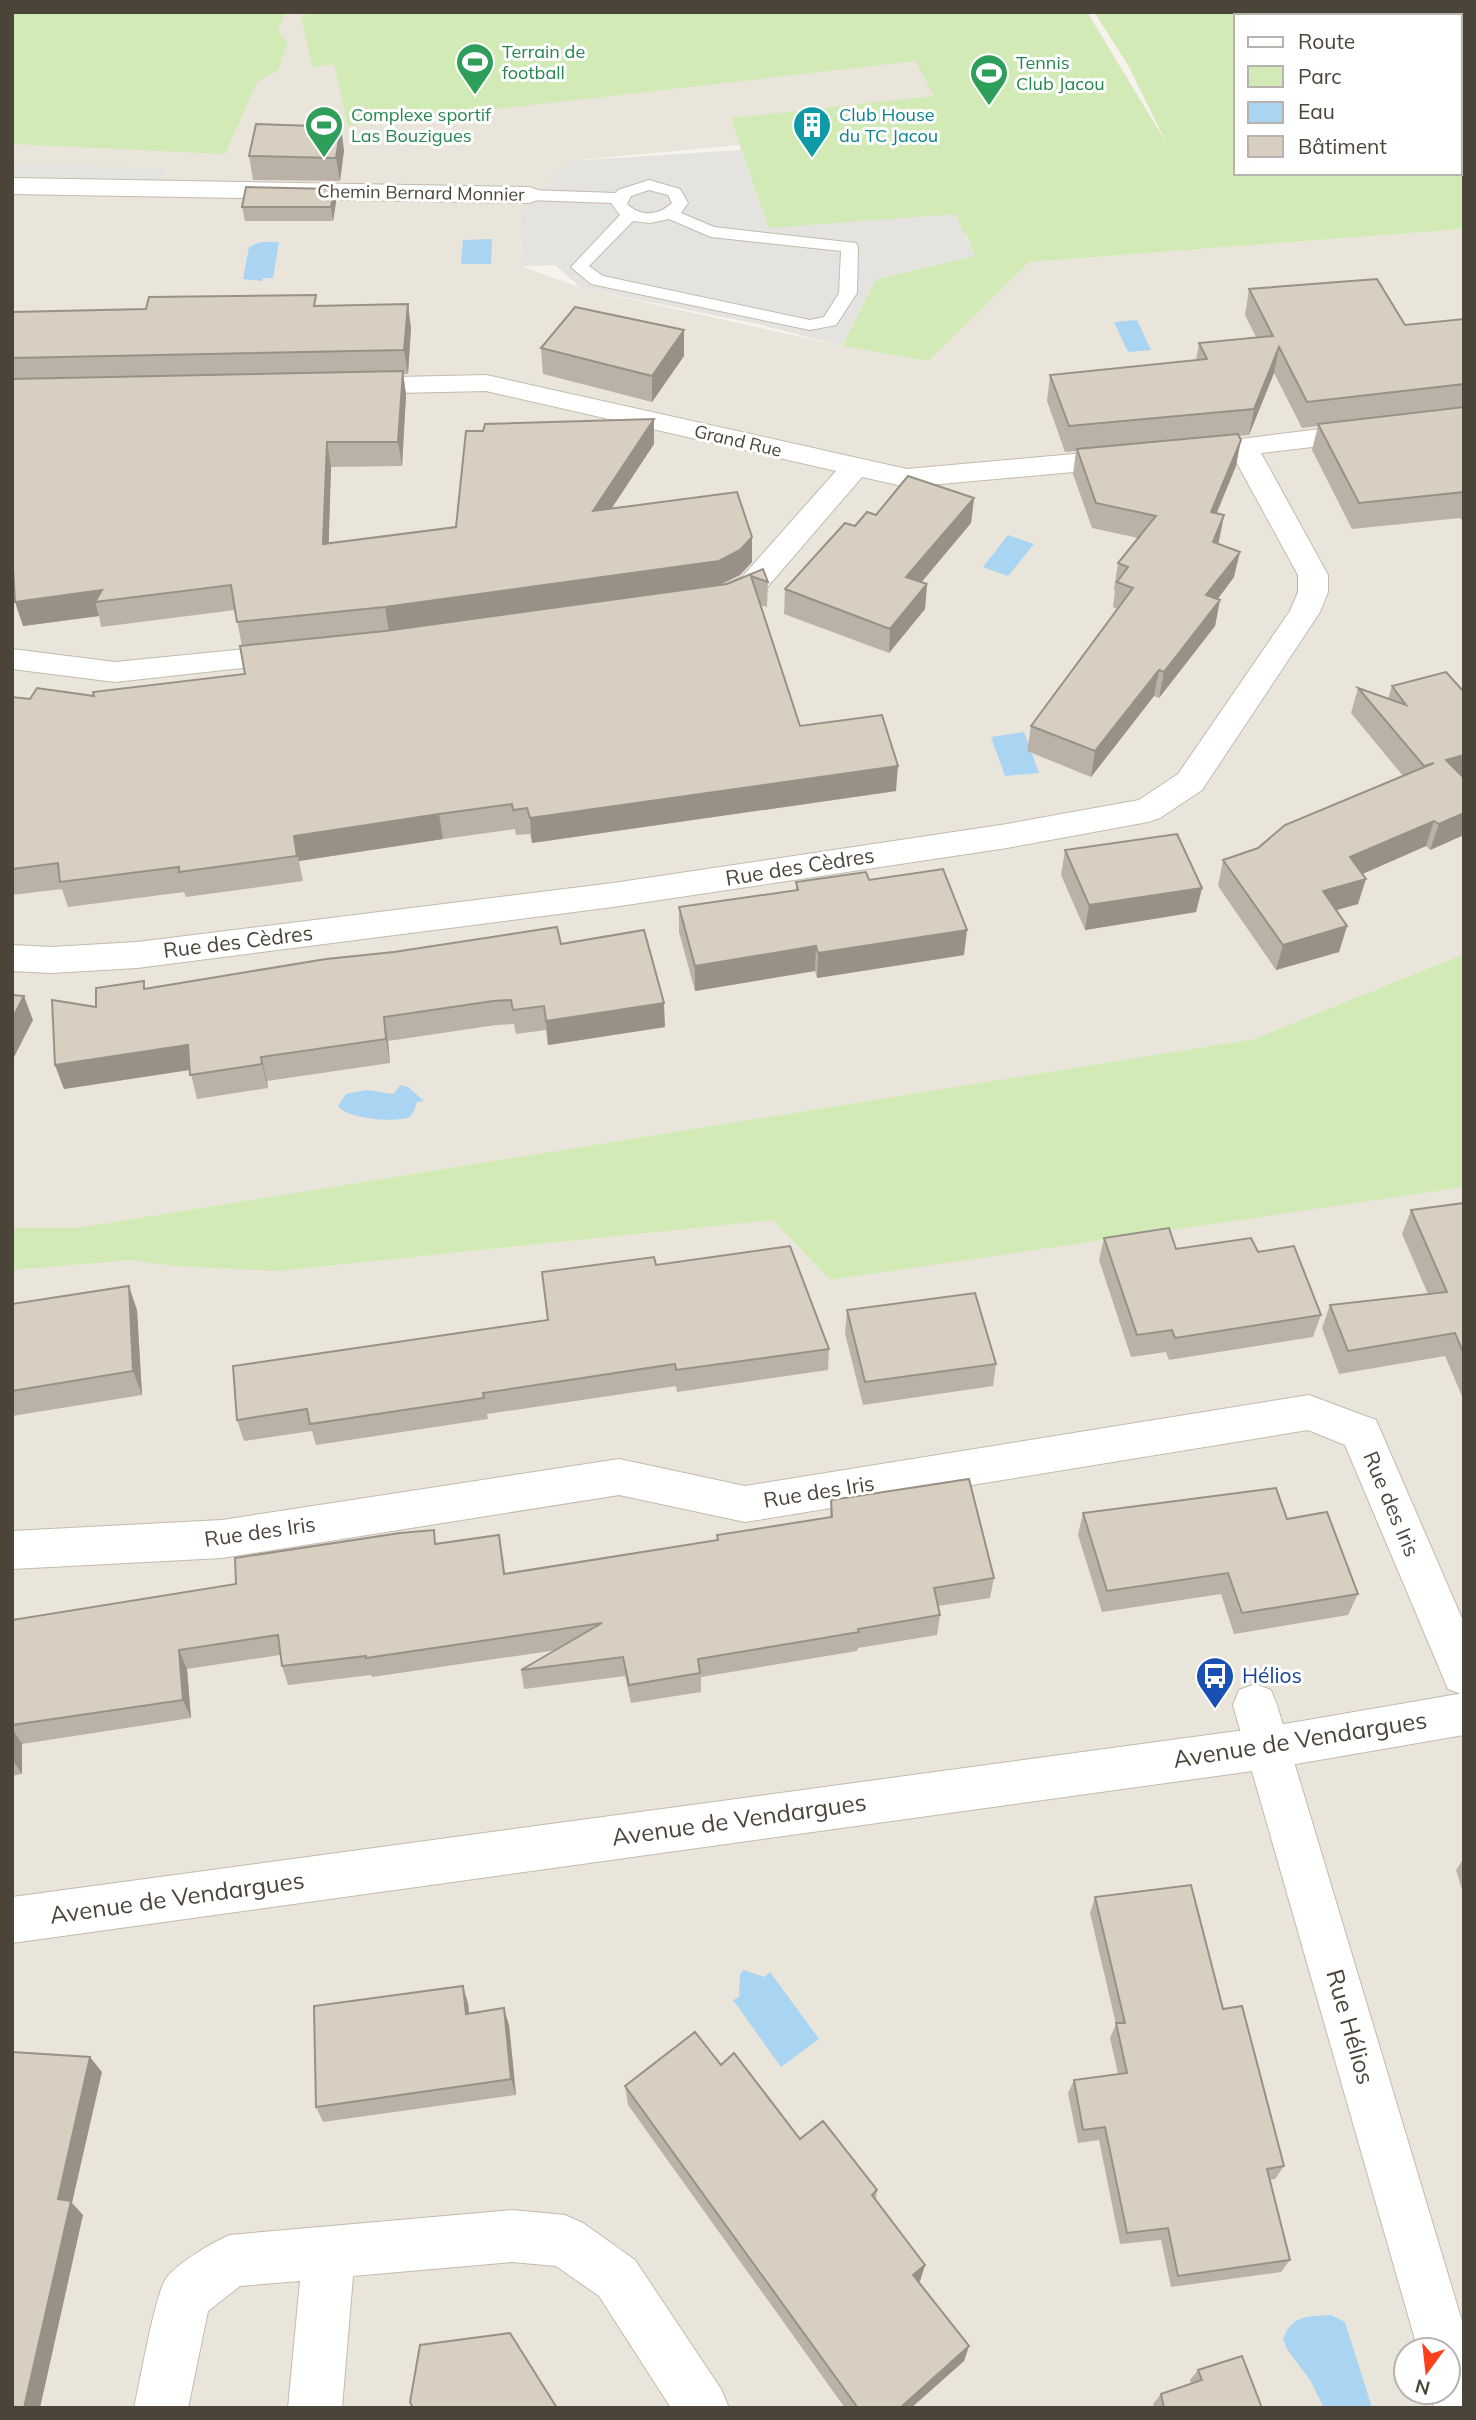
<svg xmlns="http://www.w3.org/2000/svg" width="1476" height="2420" font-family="Mulish,sans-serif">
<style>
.residential{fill:#eae5da;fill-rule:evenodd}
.green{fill:#d2eab5;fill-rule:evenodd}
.parking{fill:#e5e3e0}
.water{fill:#a9d4f2}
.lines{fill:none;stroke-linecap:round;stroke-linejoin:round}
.service-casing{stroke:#c2bbae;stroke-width:2}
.minor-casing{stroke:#c2bbae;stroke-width:2}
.tertiary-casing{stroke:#c2bbae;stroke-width:2}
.service{fill:#fff;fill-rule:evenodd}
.minor{fill:#fff;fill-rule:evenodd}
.tertiary{fill:#fff;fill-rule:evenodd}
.wall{fill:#bab2a6}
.shaded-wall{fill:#979187}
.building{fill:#d8cfc1;stroke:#979187;stroke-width:2}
.labels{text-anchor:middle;stroke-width:6;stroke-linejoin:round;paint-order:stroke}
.far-leisure-label{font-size:18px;fill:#27864d;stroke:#fff;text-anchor:start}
.far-culture-label{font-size:18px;fill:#0d838f;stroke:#fff;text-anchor:start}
.far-street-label{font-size:18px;fill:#4b4439;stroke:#fff}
.street-label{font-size:21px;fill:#4b4439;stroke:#fff}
.transit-label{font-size:21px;fill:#164399;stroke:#fff;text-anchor:start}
.near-street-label{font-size:24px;fill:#4b4439;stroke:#fff}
</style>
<rect width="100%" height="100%" fill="#f6f3ec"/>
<path class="residential" d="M12 12H1088L1176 159 757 195 739 145 569 161 520 211 521 266 581 288 842 346 927 361 1029 262 1464 229V954L1254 1039 76 1228H12Z
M1464 1182V2408H12V1260H131L288 1270 773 1220 830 1280ZM1406 2350H1448V2392H1406Z"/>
<path class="green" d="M12 12H286L278 31 288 43 278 70 257 82 225 154 12 144Z
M319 12H1086L1167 144 1128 65 1094 12H1464V229L1029 262 928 361 842 346 876 279 974 256 966 234 768 228 731 118 934 96 916 61 348 126 334 64 312 67 301 16ZM1236 16H1460V173H1236Z
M1464 954V1187L830 1280 773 1220 278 1271 174 1266 131 1260 12 1270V1228H76L1254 1039Z"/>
<path class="parking" d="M741 150 769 228 955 214 975 256 876 279 842 346 757 324 581 288 555 265 521 266 520 211 569 161Z
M12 162 166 169 159 183 12 177Z"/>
<path class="water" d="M492 239 491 264H461L463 240Z
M261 242H279L273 278H263L262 281 243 279 249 247Z
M1137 320 1151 350 1128 352 1114 322Z
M1008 535 1034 544 1008 576 983 567Z
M1024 732 1039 773 1005 776 991 737Z
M400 1085 408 1087 424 1101 417 1102C415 1107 414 1114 409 1117 395 1123 347 1119 338 1106L346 1094 366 1090 394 1094Z
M744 1970 764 1977 770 1972 819 2039 781 2067 733 2000 739 1997 740 1974Z
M1331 2315 1345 2322 1372 2408H1324L1310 2380 1287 2349 1283 2339C1293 2314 1307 2317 1331 2315Z"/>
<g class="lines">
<defs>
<path id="service" d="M649 180 680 189 688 203 681 213 714 227 856 243 858 247 857 293 836 325 810 330 591 284 571 267 620 215 611 203 529 200 521 195 529 190 616 193 618 190ZM649 190 668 195 672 203C658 216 641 217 627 204L631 196ZM669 219 711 237 841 251 839 293 824 317 810 320 603 276 589 266 633 221 650 223Z"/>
<path id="minor" d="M12 178 529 187 538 190 542 195 538 200 529 203 12 194Z
M486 375 907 469 1128 449 1138 452 1143 458 1138 464 1128 467 907 487 862 477 764 591 719 608 708 605 704 598 708 591 742 577 836 471 486 391 352 394 342 392 338 386 342 380 352 378Z
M1464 411V429L1261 453 1328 575V592L1320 612 1202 790 1160 818 1148 822 1007 848 613 907 137 968 51 973 12 971V945L51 947 137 942 613 883 1007 824 1139 800 1178 774 1290 611 1298 592V575L1233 456 1219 458 1209 455 1205 449 1209 443Z
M295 644 306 647 311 654 306 661 115 682 12 669V649L115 662Z
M1309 1395 1376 1420 1464 1623V1695L1448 1689 1345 1445 1308 1430 745 1522 619 1495 222 1558 12 1569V1531L222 1520 619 1459 745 1486Z
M1255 1684 1271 1690 1277 1705 1464 2328V2408H1434L1430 2392H1448V2350H1418L1233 1705 1239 1690Z
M512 2210 565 2215 583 2223 635 2260 721 2389 729 2408H671L599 2296 556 2266 512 2262 353 2276 342 2408H288L300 2281 240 2286 208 2311 188 2408H134C140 2383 155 2292 167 2277 181 2261 211 2243 230 2235Z"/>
<path id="tertiary" d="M1464 1693V1735L1267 1769 12 1943V1897L1267 1727Z"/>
</defs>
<use href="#service" class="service-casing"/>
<use href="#minor" class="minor-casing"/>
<use href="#tertiary" class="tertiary-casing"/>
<use href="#service" class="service"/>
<use href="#minor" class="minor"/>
<use href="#tertiary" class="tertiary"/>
</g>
<path class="wall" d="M344 150 340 181 253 180 249 156Z
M334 189 336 202 333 221H245L242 207Z
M1249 289 1405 325 1464 319V522L1460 518 1352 529 1312 450 1318 426 1302 428 1274 373 1249 435 1238 436 1236 466 1217 513 1224 515 1218 544 1234 577 1218 599 1220 600 1215 626 1159 698 1154 696 1091 777 1027 751 1031 726 1117 609 1113 607 1115 590 1114 589 1118 563 1138 538 1092 528 1073 474 1076 451 1065 452 1047 401 1050 375 1196 360 1199 343 1256 337 1245 315Z
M317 306 411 328 408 374H403L406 395 402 466 331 467 328 543 456 527 483 431 654 419V444L612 508 752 537V562L740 575 720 585 727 584 763 569 768 582 767 607 760 605 800 726 896 791 532 843 530 834 516 835 515 829 443 839 299 861 303 881 186 897 184 892 68 907 62 889 12 895V697L30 699 94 696 245 674 242 646 235 610 101 627 99 616 23 626 12 550V312Z
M541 348 684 356 652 402 543 374Z
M974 498 971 523 921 582 927 584 925 609 889 653 784 614 785 589 855 526 876 515Z
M1392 686 1464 692V835L1430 850 1426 846 1362 874 1358 904 1336 910 1347 926 1339 952 1276 970 1218 886 1223 860 1258 848 1403 776 1351 713 1358 688 1388 699Z
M1065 850 1202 888 1196 912 1085 930 1061 875Z
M869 880 964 955 817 978 815 971 695 991 679 932V907L796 890V882Z
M561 944 665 1027 548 1045 546 1030 516 1034 514 1024 496 1025 388 1041 390 1063 267 1081 268 1088 197 1099 190 1070 64 1089 55 1065 96 1007 146 989Z
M1464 1203V1401L1445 1356 1339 1374 1322 1328 1330 1305 1428 1294 1402 1234 1411 1210Z
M1104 1238 1176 1249 1258 1252 1321 1315 1313 1337 1169 1360 1166 1352 1131 1357 1099 1260Z
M656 1265 829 1349 828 1370 677 1392 676 1386 487 1414 488 1419 316 1445 312 1431 244 1441 237 1420 548 1320 542 1272Z
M12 1304 137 1310 142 1395 12 1416Z
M847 1310 996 1364 993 1386 863 1405 845 1333Z
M831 1500 994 1578 990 1598 938 1606 940 1615 937 1635 858 1648 857 1651 701 1677V1692L631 1703 625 1676 524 1689 521 1670 557 1650 372 1677 371 1675 288 1685 282 1666 280 1655 187 1669 191 1718 22 1744V1774L12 1776V1620L236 1584 437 1544 503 1555 505 1574 717 1540V1535L830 1517Z
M1083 1513 1287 1519 1358 1594 1348 1615 1234 1634 1221 1594 1102 1612 1078 1535Z
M1464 1858V1896L1456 1870Z
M1095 1897 1223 2009 1284 2166 1275 2179 1270 2180 1290 2260 1281 2272 1171 2287 1161 2240 1120 2244 1099 2140 1078 2143 1068 2093 1074 2080 1118 2074 1110 2038 1116 2024 1090 1913Z
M468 2003 469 2014 509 2025 516 2095 323 2122 316 2107Z
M721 2065 800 2139 877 2190 876 2199 925 2265 920 2281 919 2282 969 2346 964 2361 911 2408H845L628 2105 625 2086Z
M1198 2370 1262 2408H1154L1153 2404 1161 2394 1191 2384 1190 2380Z"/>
<path class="shaded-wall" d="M341 127 344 150 340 181 336 158Z
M334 189 336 202 333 221 331 207Z
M408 304 411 328 408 374 404 350Z
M684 330V356L652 402V376Z
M1279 347 1274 373 1249 435 1254 409Z
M403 371 406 395 402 466 398 442Z
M654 419V444L594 535 593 511Z
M1241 440 1236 466 1206 538 1211 512Z
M327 442 331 467 328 569 323 544Z
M974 498 971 523 905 602 906 577Z
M1224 515 1219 541 1208 568 1213 542Z
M752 537V562L740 575 719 585 389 631 385 607Z
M1240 552 1234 577 1201 621 1206 595Z
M927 584 925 609 889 653 890 629Z
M102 590 95 602 99 616 23 626 15 602Z
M1220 600 1215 626 1159 698 1164 672Z
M1159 670 1154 696 1091 777 1095 751Z
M1464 755V779L1446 760Z
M898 766 896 791 532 843 530 818Z
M1464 813V835L1430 850 1439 824Z
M439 814 443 839 299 861 303 881 294 836Z
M1434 821 1426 846 1342 883 1350 857Z
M1366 879 1358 904 1316 916 1323 891Z
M1202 888 1196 912 1085 930 1089 905Z
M1347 926 1339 952 1276 970 1283 945Z
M967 930 964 955 817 978 818 953Z
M816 946 815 971 695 991V966Z
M24 996 33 1020 12 1061V1019Z
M664 1003 665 1027 548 1045 546 1021Z
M384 1017 388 1041 390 1063 386 1039Z
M188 1045 195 1069 64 1089 55 1065Z
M261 1057 267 1081 268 1088 262 1064Z
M129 1286 137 1310 142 1395 133 1371Z
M179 1650 187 1669 191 1718 183 1700Z
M12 1728 22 1744V1774L12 1759Z
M463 1986 468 2003 471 2031 466 2014Z
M504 2008 509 2025 516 2095 511 2079Z
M90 2057 102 2072 72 2203 83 2215 40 2408H24L58 2199Z
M925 2265 920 2281 909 2291 913 2275Z
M969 2346 964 2361 911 2408H900Z"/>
<path class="building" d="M256 124 341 127 336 158 249 156Z
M246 187 334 189 331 207H242Z
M1377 279 1405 325 1464 319V384L1307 402 1279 347 1254 409 1069 426 1050 375 1207 359 1199 343 1273 336 1249 289Z
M316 295 314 306 408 304 404 350 12 358V312L146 309 149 297Z
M575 307 684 330 652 376 541 348Z
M403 371 398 442H327L323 544 456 527 466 431H483L485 424 654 419 593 511 737 492 752 537 740 550 719 561 385 607 237 622 231 585 95 602 102 590 15 602 12 550V379Z
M1464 407V492L1359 503 1318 424Z
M1238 434 1241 440 1211 512 1224 515 1213 542 1240 552 1206 595 1220 600 1164 672 1159 670 1095 751 1031 726 1133 588 1117 582 1128 567 1118 563 1156 516 1096 503 1077 449Z
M908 476 974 498 906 577 927 584 890 629 785 589 845 523 855 526 867 512 876 515Z
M763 569 768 582 751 576 800 726 882 715 898 766 530 818 527 808 513 810 512 804 439 814 294 836 297 856 179 872V867L60 882 58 863 12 869V697L30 699 37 688 94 696 93 692 245 674 240 646 385 631 727 584Z
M1446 672 1464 692V755L1446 760 1464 778V813L1439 824 1434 821 1350 857 1366 879 1323 891 1347 926 1283 945 1223 860 1258 848 1285 825 1434 763 1424 766 1358 688 1406 705 1392 686Z
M1177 834 1202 888 1089 905 1065 850Z
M943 869 967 930 818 953 816 946 695 966 679 907 798 890 796 882 866 872 869 880Z
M557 927 561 944 644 930 664 1003 546 1021 544 1006 513 1010 511 1000 493 1001 384 1017 386 1039 261 1057 262 1064 190 1075 188 1045 55 1065 52 1000 96 1007V988L144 981V989L326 959 394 952Z
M12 995 24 996 12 1019Z
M1464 1203V1354L1455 1333 1348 1351 1330 1305 1447 1292 1411 1210Z
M1169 1228 1176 1249 1251 1238 1258 1252 1294 1246 1321 1315 1175 1338 1172 1330 1137 1335 1104 1238Z
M790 1246 829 1349 676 1370 675 1364 483 1393 484 1398 310 1424 307 1409 237 1420 233 1366 548 1320 542 1272 654 1257 656 1265Z
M129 1286 133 1371 12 1391V1304Z
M975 1293 996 1364 865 1382 847 1310Z
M969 1479 994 1578 934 1588 940 1615 858 1629 859 1632 698 1659 700 1673 629 1685 623 1657 521 1670 602 1623 366 1658V1656L282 1666 278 1635 179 1650 183 1700 12 1725V1620L236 1584 235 1558 400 1533 434 1530 435 1544 499 1535 504 1574 718 1540 717 1535 832 1517 831 1500Z
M1276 1488 1287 1519 1327 1512 1358 1594 1242 1613 1228 1573 1107 1591 1083 1513Z
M1191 1885 1223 2009 1242 2006 1284 2166 1267 2169 1290 2260 1178 2276 1168 2228 1127 2233 1105 2127 1083 2130 1074 2080 1127 2073 1116 2023H1125L1095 1897Z
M463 1986 466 2014 504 2008 511 2079 316 2107 314 2006Z
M695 2032 721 2065 734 2053 800 2139 823 2121 877 2190 872 2195 925 2265 913 2275 969 2346 900 2408H858L625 2086Z
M12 2052 90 2057 58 2199 71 2201 24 2408H12Z
M510 2333 557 2408H413L410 2402 420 2345Z
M1242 2356 1262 2408H1164L1161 2394 1202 2380 1198 2370Z"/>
<defs>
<symbol id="stadium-pin" viewBox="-11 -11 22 30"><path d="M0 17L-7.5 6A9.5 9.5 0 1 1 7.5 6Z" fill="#2e9e5b" stroke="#fff"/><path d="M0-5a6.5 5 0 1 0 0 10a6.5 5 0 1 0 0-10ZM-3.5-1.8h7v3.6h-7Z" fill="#fff"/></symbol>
<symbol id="building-pin" viewBox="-11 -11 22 30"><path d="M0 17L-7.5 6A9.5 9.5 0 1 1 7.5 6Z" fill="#0f9aa8" stroke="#fff"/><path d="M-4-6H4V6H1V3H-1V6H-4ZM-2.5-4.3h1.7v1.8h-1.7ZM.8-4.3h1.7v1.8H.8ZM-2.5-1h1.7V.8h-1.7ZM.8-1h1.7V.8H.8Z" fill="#fff"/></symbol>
<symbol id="bus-pin" viewBox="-11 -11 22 30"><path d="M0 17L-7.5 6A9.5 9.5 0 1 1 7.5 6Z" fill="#1a4fb4" stroke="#fff"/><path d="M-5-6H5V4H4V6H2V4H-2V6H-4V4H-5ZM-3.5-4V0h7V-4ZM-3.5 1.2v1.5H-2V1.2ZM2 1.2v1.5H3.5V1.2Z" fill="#fff"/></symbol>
</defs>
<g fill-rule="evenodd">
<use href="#stadium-pin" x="453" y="40" width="44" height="60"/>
<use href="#stadium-pin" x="967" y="51" width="44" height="60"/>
<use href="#stadium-pin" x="302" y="103" width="44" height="60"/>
<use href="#building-pin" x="790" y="103" width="44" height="60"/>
<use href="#bus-pin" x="1193" y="1654" width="44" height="60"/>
</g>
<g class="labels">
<g class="far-leisure-label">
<text x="502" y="58">Terrain de<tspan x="502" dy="21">football</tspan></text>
<text x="1016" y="69">Tennis<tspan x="1016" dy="21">Club Jacou</tspan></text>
<text x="351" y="121">Complexe sportif<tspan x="351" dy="21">Las Bouzigues</tspan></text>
</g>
<g class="far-culture-label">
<text x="839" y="121">Club House<tspan x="839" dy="21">du TC Jacou</tspan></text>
</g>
<g class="far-street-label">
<text transform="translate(421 193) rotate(1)" y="6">Chemin Bernard Monnier</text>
<text transform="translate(738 441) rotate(13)" y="6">Grand Rue</text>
</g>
<g class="street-label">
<text transform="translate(800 867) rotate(-9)" y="7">Rue des Cèdres</text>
<text transform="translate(238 942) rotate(-7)" y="7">Rue des Cèdres</text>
<text transform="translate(819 1492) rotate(-9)" y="7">Rue des Iris</text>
<text transform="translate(1391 1504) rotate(67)" y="7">Rue des Iris</text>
<text transform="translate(260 1532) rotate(-8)" y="7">Rue des Iris</text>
</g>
<g class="transit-label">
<text x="1242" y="1683">Hélios</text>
</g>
<g class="near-street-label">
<text transform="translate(1300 1740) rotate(-9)" y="8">Avenue de Vendargues</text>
<text transform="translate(739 1820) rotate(-8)" y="8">Avenue de Vendargues</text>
<text transform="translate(177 1898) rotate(-8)" y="8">Avenue de Vendargues</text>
<text transform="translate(1350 2027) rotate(74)" y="8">Rue Hélios</text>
</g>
</g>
<rect width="1476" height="2420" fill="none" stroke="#4b4439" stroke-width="28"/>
<rect x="1234" y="14" width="228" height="161" fill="#ffffff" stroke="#b7b4b0" stroke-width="2"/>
<rect x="1248" y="37" width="35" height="10" fill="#ffffff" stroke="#b7b4b0" stroke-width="2"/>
<text x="1298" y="49" font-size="21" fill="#4b4439">Route</text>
<rect x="1248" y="66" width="35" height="21" fill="#d2eab5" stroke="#b7b4b0" stroke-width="2"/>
<text x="1298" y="84" font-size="21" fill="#4b4439">Parc</text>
<rect x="1248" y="102" width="35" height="21" fill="#a9d4f2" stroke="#b7b4b0" stroke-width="2"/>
<text x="1298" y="119" font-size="21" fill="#4b4439">Eau</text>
<rect x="1248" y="136" width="35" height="21" fill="#d8cfc1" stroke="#b7b4b0" stroke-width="2"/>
<text x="1298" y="154" font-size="21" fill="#4b4439">Bâtiment</text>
<g transform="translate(1427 2371) rotate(195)"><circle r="33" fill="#ffffff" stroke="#b7b4b0" stroke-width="2"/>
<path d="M0-5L12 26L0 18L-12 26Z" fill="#fc3f1d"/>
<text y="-10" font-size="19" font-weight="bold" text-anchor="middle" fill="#4b4439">N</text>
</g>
</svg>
